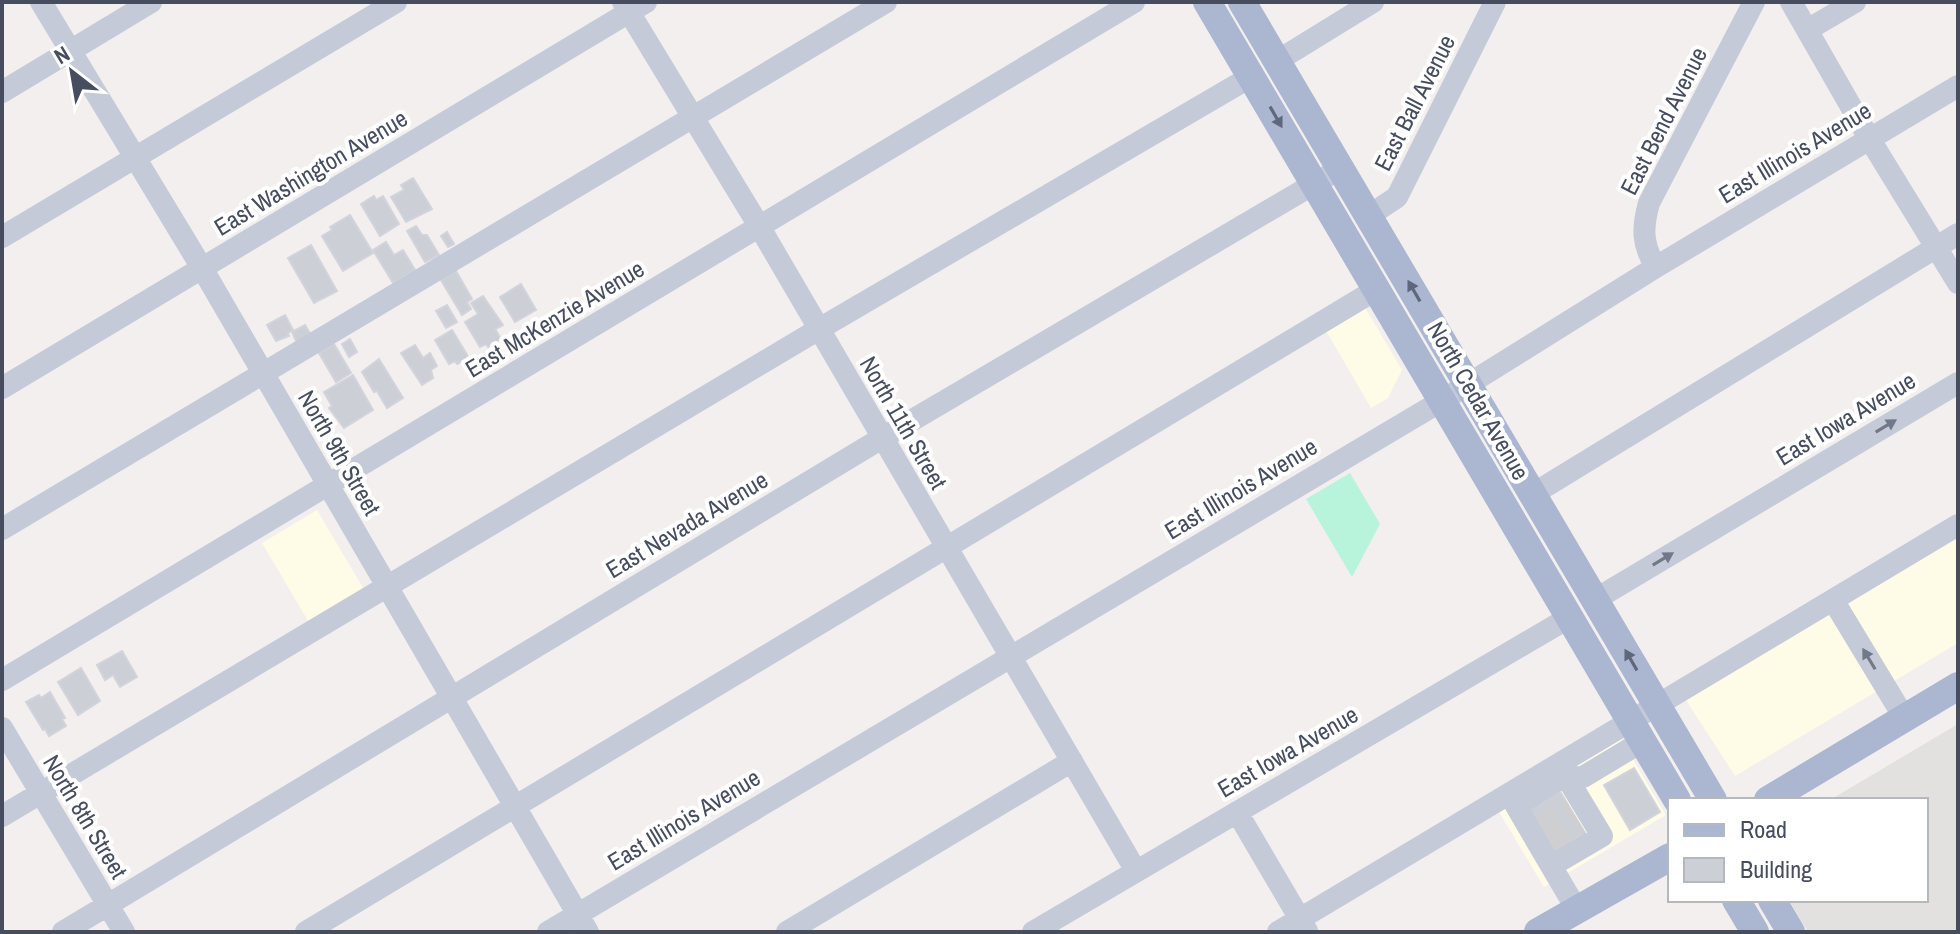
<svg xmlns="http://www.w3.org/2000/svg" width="1960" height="934" font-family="'Archivo Narrow',sans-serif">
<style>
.commercial{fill:#fefce6}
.education{fill:#e3e0e0}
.green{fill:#b8f4dc}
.building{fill:#cdcfd7;stroke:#d2d3db;stroke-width:2}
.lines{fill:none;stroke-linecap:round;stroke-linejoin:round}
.minor-tunnel{stroke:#cfcfd1;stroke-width:22;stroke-dasharray:22 11;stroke-linecap:butt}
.minor{stroke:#c4cad8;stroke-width:22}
.major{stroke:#abb6d1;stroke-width:28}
.oneway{fill:#5e677b}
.oneway2{fill:#717989}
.labels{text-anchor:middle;stroke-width:8;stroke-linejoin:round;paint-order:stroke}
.street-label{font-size:24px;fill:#454d5e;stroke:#fff}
</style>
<rect width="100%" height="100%" fill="#f2efee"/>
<path class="commercial" d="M1364 306 1402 370 1388 398 1371 408 1325 329Z
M317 510 369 598 314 631 262 543Z
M1958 532V643L1735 776 1684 697Z
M1616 730 1666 815 1544 887 1493 802Z"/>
<path class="education" d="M1958 724V932H1808L1789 900H1926V800H1830Z"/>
<path class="green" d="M1350 473 1380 524 1352 577 1306 499Z"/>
<path class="building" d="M413 178 432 209 406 222 391 197 404 190 401 185Z
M374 196 376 200 383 196 399 224 380 236 361 204Z
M350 215 373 253 343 271 322 236 332 230 330 227Z
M416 226 422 235H427L439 255 425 262 407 231Z
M447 232 454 244 448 247 441 236Z
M386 242 394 255 403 250 415 270 393 283 373 250Z
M311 245 337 291 314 303 288 258Z
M456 271 472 299 467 302 471 309 462 315 441 280Z
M521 284 536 310 515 322 500 297Z
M483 296 503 325 495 329 501 339 488 347 486 344 480 347 465 322 478 314 471 303Z
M447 305 457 322 446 328 436 311Z
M285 315 293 330 288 333 289 336 276 341 267 325Z
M305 325 312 337 298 345 292 332Z
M452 330 469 358 457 364 455 361 449 364 435 340Z
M350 339 357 352 349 357 342 344Z
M334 344 351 373 336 382 319 353Z
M415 345 423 358 430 353 437 366 431 370 433 378 422 385 401 353Z
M379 359 403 398 387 408 377 391 374 392 362 372Z
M353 375 373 410 344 428 329 408 332 406 324 392Z
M122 651 137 677 120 687 113 675 105 680 97 665Z
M81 668 100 701 78 715 58 682Z
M50 692 65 718 62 719 66 726 49 736 45 729 43 730 26 702 39 695 41 698Z
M1634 768 1660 812 1630 830 1604 785Z
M1558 788 1585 833 1552 853 1525 808Z"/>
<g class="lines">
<path class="minor-tunnel" d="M1538 829 1571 810
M1550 849 1583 829"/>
<path class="minor" d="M41 2 202 268 588 932
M623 2 759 226 1136 871
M1791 2 1869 138 1958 283
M1807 30 1855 2
M1277 61 1373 2
M2 92 151 2
M1370 215 1397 197 1495 2
M2 237 396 2
M1656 267C1642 245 1642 228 1649 203L1754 2
M2 388 646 2
M1533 494 1958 234
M2 529 886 2
M1596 599 1958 383
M1833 600 1905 719
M2 680 1134 2
M2 728 124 932
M1237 812 1307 931
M2 816 819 329 1252 76
M1551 866 1602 836 1567 778
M1577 910 1516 806 1560 778 1583 777 1643 741
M63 932 882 438 1341 168
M306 932 1377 289
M548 932 1443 400 1656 267 1958 86
M787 932 1072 761
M1033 932 1570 617
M1278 932 1958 525"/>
<path class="major" d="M1207 2 1677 800
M1242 2 1713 800
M1768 800 1958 686
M1736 900 1755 932
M1772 900 1791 932
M1538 932 1670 857"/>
</g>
<defs><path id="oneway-solid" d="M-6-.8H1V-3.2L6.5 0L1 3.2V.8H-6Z" transform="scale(2)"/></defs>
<g class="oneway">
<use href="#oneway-solid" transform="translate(1276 117) rotate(60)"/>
<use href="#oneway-solid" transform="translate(1414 291) rotate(-120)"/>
<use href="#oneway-solid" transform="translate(1631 660) rotate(-120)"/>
</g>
<g class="oneway2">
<use href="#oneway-solid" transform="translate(1886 426) rotate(-31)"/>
<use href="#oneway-solid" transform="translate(1663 559) rotate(-31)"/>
<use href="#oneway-solid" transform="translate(1869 659) rotate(-121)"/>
</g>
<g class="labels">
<g class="street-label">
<text transform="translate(1415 103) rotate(-63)" y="8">East Ball Avenue</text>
<text transform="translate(1664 121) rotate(-63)" y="8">East Bend Avenue</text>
<text transform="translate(1795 153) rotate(-31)" y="8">East Illinois Avenue</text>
<text transform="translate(311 173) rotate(-31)" y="8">East Washington Avenue</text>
<text transform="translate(555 319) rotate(-31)" y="8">East McKenzie Avenue</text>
<text transform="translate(1478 401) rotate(60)" y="8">North Cedar Avenue</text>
<text transform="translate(1846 419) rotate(-31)" y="8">East Iowa Avenue</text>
<text transform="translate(903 423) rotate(60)" y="8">North 11th Street</text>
<text transform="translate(339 453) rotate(60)" y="8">North 9th Street</text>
<text transform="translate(1241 489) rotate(-31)" y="8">East Illinois Avenue</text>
<text transform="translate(687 525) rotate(-31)" y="8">East Nevada Avenue</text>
<text transform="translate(1288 752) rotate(-30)" y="8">East Iowa Avenue</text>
<text transform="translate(85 817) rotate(59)" y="8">North 8th Street</text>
<text transform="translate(684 820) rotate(-31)" y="8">East Illinois Avenue</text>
</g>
</g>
<rect width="1960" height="934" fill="none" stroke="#454d5e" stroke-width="8"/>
<rect x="1668" y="798" width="260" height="104" fill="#ffffff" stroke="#b5b8bf" stroke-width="2"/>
<rect x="1684" y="824" width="40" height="12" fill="#abb6d1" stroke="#b5b8bf" stroke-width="2"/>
<text x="1740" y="838" font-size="24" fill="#454d5e">Road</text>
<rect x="1684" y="858" width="40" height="24" fill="#cdcfd7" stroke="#b5b8bf" stroke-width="2"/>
<text x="1740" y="878" font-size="24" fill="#454d5e">Building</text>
<g transform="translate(72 72) rotate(329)" stroke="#ffffff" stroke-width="6" paint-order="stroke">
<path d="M0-6L14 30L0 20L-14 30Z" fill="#454d5e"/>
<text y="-12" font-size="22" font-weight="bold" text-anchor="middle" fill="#454d5e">N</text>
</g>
</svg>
